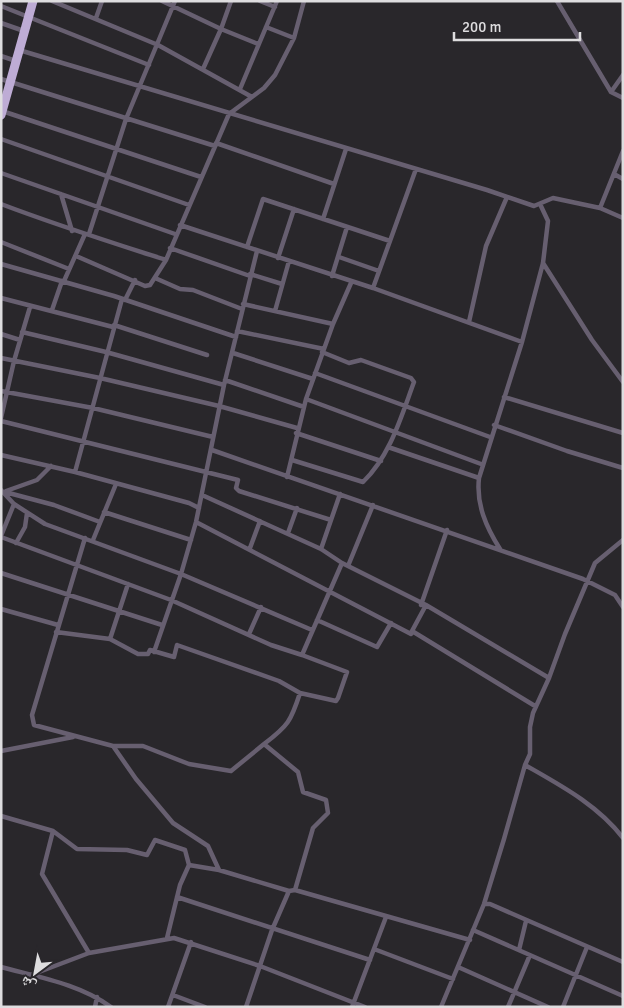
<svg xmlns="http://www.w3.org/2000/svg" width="624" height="1008" font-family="Signika,'Noto Naskh Arabic',sans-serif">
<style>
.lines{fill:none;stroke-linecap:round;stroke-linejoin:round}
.street{stroke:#675f70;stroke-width:4.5}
.highway{stroke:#beacd5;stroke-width:9}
</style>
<rect width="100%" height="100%" fill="#29272b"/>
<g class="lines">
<path class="street" d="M52 1 158 45 252 97
M162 1 221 29 203 69
M231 1 221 29 258 44
M260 1 275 7
M557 1 611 92 623 98
M1 6 149 65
M96 18 102 1
M1 23 24 31
M266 27 294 38
M19 50 487 190 534 206 553 198 600 208 623 218
M1 56 16 61
M1 79 215 146
M240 89 277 1
M611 92 623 75
M2 111 201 177
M1 139 189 205
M216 143 334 184
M1 173 175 234
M614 174 623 179
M61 194 72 231
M1 204C56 225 110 242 166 260
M600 208 623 151
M323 219 346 149
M180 225 373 288 522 342
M89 234 126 119 175 1
M1 242 69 269
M247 247 263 199 390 241
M170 248 250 276
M76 256 145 286 150 285 166 260 229 114 264 88 275 75 294 38 304 1
M339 257 379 271
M278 258 294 209
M543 263 592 340 623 382
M1 264 114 296 236 337
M250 274 282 284
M332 276 347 227
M155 278 180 289 193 290 242 309
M64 281 85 234
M373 288 416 169
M1 298 113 327
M125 300 135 280
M243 304 333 324
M52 310 62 281
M275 311 289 261
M469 322 486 246 507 197
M114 325 207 355
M237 331 324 349
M22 332 106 352 224 385
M1 334 20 340
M233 353 313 379
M1 358 100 378 219 406 297 428
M315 373 490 437
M225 380 304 407
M1 391 93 408 213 437
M504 397 623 433
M306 399 481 464
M1 418 14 361 30 307
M1 421 238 480 236 488 239 491 331 520
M494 425 567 451 623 468
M296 433 381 461
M388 447 479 478
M212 450 583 579 615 595 623 607
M1 455 75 472 189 503 199 508
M292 460 363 482C390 456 401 417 414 382L411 378 361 360 349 363 322 352
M75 472 122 299
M287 477 306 399 333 324 351 283
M1 490 14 504 45 524 181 574 312 630
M6 491 37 480 51 466
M5 492 54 505 100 522
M202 495 321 549 342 563 426 605 549 678
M104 512 191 540
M196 522 411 634 412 631 535 706
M288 533 297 508
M1 536 14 504
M1 537 171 600 271 645 302 655 342 563
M85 538 32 715 34 725 113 746H143L189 764 231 771 264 744 298 772 303 792 326 800 328 813 313 828 295 890
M93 540 116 484
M16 543 25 527 27 513
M250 548 260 521
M321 549 340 494
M500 549C486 527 476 504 479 478L522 342 543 263 548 221 540 204
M348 566 373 505
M1 573 162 625
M421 605 447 530
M1 609 58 625
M317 620 377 647 391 623
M412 631 426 605
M56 632 110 639 128 584
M249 634 261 607
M110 639 138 654H148L150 650 174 657 177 645 279 681 300 693
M154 652 181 574 196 522 224 385 257 251
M264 744C288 726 291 721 300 693L336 701 338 698 347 672 302 655
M113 746 136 779 173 823 208 846 219 870
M1 751 73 737
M525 765C560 785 598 805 623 838
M1 816 53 831 77 849 127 850 147 855 155 840 185 850 189 865 180 885 167 938
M53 831 42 874 89 953
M189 865 219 870 289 891 295 890 470 940
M177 897 370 960
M484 904H490L623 962
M473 930 623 996
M374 949 453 979
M519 950 526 921
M1 967C38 977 80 984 111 1007
M458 967 548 1007
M31 975 89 953 174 938 260 966 365 1007
M173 995 205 1007
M95 1007 97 997
M168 1007 191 942
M246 1007 272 930 289 891
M352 1007 386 917
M441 1007 484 904 504 839 525 765 530 754V727L533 713 549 678 565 634 595 563 623 540
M508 1007 530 955
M563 1007 587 947"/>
<path class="highway" d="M1 115 33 1"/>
</g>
<rect width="624" height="1008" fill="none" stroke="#dedddf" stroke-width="5"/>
<g transform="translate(35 973) rotate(212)" stroke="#29272b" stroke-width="4" paint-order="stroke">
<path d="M0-4L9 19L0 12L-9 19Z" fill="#dedddf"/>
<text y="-8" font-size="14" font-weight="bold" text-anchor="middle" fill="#dedddf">ش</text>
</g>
<path d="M454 32v8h126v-8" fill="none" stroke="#dedddf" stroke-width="2.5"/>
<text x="462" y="32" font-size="15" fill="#dedddf" stroke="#29272b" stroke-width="4" paint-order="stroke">200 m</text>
</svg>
